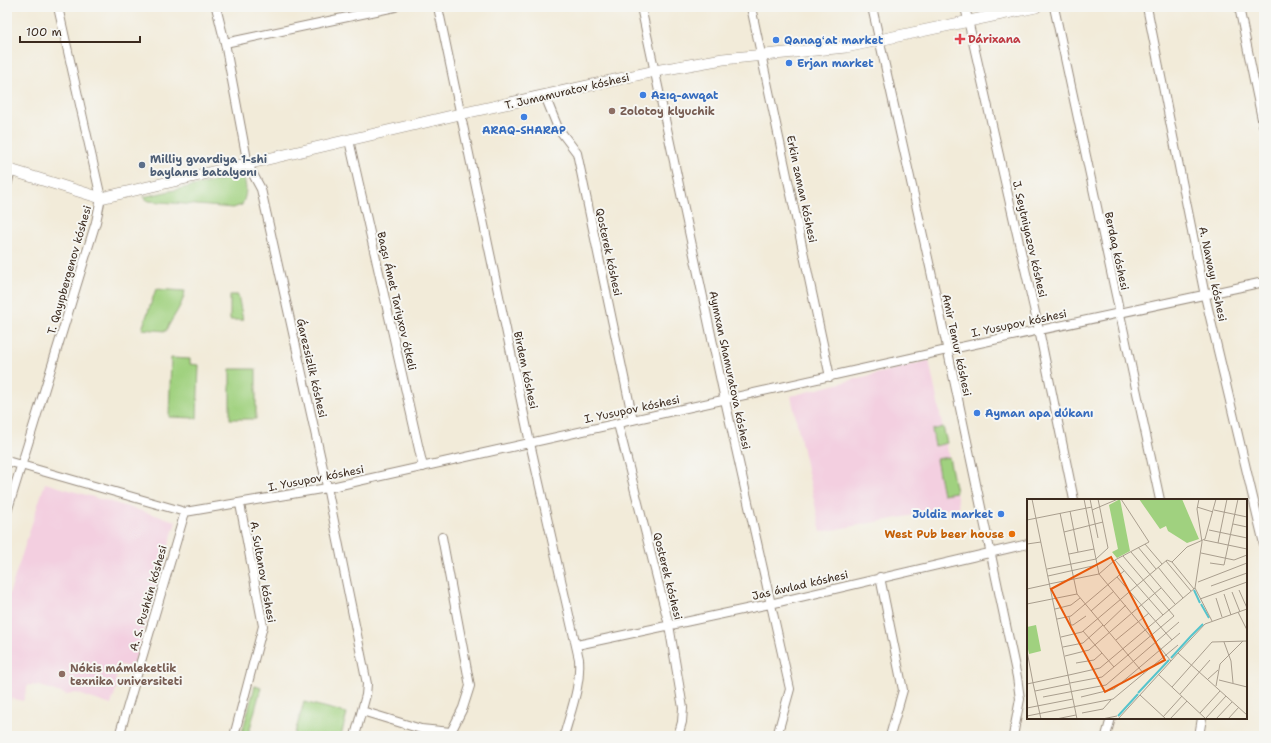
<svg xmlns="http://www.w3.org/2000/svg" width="1271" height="743" font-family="'Shantell Sans',sans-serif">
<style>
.built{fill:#f3cfe0}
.green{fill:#a0d17f;stroke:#6e7e4e}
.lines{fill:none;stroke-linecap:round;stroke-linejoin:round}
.minor-casing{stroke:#968a7c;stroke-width:10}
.major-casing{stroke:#968a7c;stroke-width:12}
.minor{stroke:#fff;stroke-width:8}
.major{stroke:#fff;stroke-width:11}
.health-dot{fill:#e0444e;stroke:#f6f6f2;stroke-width:1.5}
.shop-dot{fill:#3f7fe0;stroke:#f6f6f2;stroke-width:1.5}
.education-dot{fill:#8d6e63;stroke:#f6f6f2;stroke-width:1.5}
.service-dot{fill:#5c6f8a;stroke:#f6f6f2;stroke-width:1.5}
.food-dot{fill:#e8710a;stroke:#f6f6f2;stroke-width:1.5}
.labels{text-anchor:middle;stroke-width:4;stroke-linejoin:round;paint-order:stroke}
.health-label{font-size:11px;font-weight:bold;fill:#be3a42;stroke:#f6f6f2;text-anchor:start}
.shop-label{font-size:11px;font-weight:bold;fill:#366cbe;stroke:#f6f6f2;text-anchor:start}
.street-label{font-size:11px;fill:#3b2a1e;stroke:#f6f6f2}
.education-label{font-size:11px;font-weight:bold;fill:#785e54;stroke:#f6f6f2;text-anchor:start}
.service-label{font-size:11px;font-weight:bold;fill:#4e5e75;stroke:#f6f6f2;text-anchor:start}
.food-label{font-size:11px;font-weight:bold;fill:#c56008;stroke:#f6f6f2;text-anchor:end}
.inset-river{fill:none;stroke:#56c4cc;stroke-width:2}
.inset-road{fill:none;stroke:#a99e8e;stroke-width:1}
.view{fill:#e8590c;fill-opacity:0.15;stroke:#e8590c;stroke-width:2}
.inset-edge{fill:none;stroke:#3b2a1e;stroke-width:2}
</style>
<rect width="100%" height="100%" fill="#f6f6f2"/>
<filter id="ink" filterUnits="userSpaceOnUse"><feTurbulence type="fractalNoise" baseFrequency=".025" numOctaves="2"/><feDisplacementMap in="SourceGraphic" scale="8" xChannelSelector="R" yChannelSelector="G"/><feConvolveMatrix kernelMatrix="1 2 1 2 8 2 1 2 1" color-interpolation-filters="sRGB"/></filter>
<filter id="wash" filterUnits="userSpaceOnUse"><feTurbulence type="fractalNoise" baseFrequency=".012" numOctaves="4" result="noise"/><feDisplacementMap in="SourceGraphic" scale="16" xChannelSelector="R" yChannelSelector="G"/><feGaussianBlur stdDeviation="0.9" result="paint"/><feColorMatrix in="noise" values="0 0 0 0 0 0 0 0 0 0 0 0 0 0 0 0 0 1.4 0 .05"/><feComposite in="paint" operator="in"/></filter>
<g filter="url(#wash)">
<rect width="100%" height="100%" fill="#f2ebd9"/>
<path class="built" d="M929 360 959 507 821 532 791 396Z
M45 483 176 521 133 668 120 665 115 682 118 683 111 705 76 693 67 695 40 686 28 685 23 701 11 698 7 713V601Z"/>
<path class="green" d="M243 175C247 187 247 193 242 205L233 208 149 201 143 197Z
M156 289 185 291C183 306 172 317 166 331L142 329Z
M230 295H238L243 320H230Z
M171 358 190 359V364L199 365 197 418 169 417Z
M230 369H256V419H230Z
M943 427 947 443 935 446 932 430Z
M949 457 956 492 943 494 936 459Z
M255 686 261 688 248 736H241Z
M304 702 347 713 341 736H294Z"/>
</g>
<g filter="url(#ink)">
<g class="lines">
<defs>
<path id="minor" d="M216 7 225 43 248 165 261 189 325 477 367 684 366 695 355 736
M438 7 530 443 579 659C581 686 571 710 564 736
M641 7 725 400 790 689 777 736
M751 7 830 377
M872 7 930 267 1017 677 1020 699 1013 736
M965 7 1039 330 1074 500
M1054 7 1160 500
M1147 7 1205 296 1264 544
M1239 7 1264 129
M225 43 395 7
M545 96 558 128 577 153 633 420
M349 140 423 467
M7 185 11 171
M618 424 669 625 683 708 682 722 678 736
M7 461 185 512 327 488 947 350 1264 282
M7 512 96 222 101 198 58 7
M880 577 903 690 890 736
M577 645 770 604 1028 544
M362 711 421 729 451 732 463 708 470 686 442 537
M119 736 185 512
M234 736 263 626 240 504
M1106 736 1111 718
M1199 736 1202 718"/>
<path id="major" d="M7 169 101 198 460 114 655 71 723 59 846 47 1036 7"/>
</defs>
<use href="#minor" class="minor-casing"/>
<use href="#major" class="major-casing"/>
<use href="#minor" class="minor"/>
<use href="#major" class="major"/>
</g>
</g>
<path class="health-dot" d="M958 33h4v4h4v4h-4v4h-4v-4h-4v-4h4z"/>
<g class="shop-dot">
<circle cx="776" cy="40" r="4"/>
<circle cx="789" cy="63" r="4"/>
<circle cx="643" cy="95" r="4"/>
<circle cx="524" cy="117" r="4"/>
<circle cx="977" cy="413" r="4"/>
<circle cx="1001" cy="514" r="4"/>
</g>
<g class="education-dot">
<circle cx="612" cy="111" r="4"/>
<circle cx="62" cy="674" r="4"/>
</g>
<circle class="service-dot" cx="142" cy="165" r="4"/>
<circle class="food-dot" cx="1012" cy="534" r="4"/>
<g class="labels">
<g class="health-label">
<text x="968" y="43">Dárixana</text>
</g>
<g class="shop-label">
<text x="784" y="44">Qanagʻat market</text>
<text x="797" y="67">Erjan market</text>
<text x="651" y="99">Azıq-awqat</text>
<text x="524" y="134" text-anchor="middle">ARAQ-SHARAP</text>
<text x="985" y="417">Ayman apa dúkanı</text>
<text x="993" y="518" text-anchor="end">Juldiz market</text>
</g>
<g class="street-label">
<text transform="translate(567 91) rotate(-13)" y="4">T. Jumamuratov kóshesi</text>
<text transform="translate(802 189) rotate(78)" y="4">Erkin zaman kóshesi</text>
<text transform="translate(1030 239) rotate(77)" y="4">J. Seytniyazov kóshesi</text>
<text transform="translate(1117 251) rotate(78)" y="4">Berdaq kóshesi</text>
<text transform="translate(609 252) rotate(78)" y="4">Qosterek kóshesi</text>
<text transform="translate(69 270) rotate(-74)" y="4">T. Qayıpbergenov kóshesi</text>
<text transform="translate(1213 274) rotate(78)" y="4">A. Nawayı kóshesi</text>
<text transform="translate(397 301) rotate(77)" y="4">Baqsı Ámet Tariyxov ótkeli</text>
<text transform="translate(1019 323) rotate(-12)" y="4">I. Yusupov kóshesi</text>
<text transform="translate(957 345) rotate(78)" y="4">Amir Temur kóshesi</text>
<text transform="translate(312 368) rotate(77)" y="4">Ǵarezsizlik kóshesi</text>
<text transform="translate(526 370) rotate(78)" y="4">Birdem kóshesi</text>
<text transform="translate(730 370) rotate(78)" y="4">Ayımxan Shamuratova kóshesi</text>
<text transform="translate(632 409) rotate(-12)" y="4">I. Yusupov kóshesi</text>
<text transform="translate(316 478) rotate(-11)" y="4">I. Yusupov kóshesi</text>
<text transform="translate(263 572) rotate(80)" y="4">A. Sultanov kóshesi</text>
<text transform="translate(668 576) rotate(76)" y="4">Qosterek kóshesi</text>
<text transform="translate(800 585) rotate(-13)" y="4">Jas áwlad kóshesi</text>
<text transform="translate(148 598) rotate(-74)" y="4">A. S. Pushkin kóshesi</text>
</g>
<g class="education-label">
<text x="620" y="115">Zolotoy klyuchik</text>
<text x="70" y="672">Nókis mámleketlik<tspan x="70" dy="13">texnika universiteti</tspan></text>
</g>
<g class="service-label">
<text x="150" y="163">Milliy gvardiya 1-shi<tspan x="150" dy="13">baylanıs batalyonı</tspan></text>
</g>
<g class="food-label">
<text x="1004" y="538">West Pub beer house</text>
</g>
</g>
<g transform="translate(1027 499)">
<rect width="220" height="220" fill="#f2ebd9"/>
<path d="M93 0 103 52 90 59 85 53 91 50 82 6ZM112 0H155L172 40 160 44 141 32 139 27 133 30ZM9 126 14 152 2 155 0 145 12 143 0 145V128Z" fill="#a0d17f"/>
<path class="inset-river" d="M167 91 173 104M174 105 182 119M164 137 176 125M144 159 164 137M111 194 142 161M91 217 111 195"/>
<path class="inset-road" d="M5 0 50 220M57 0 72 75 144 162 151 154 220 216M63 0 71 39M170 8 186 13M65 11 91 0M187 11 220 18M43 12 51 53M33 14 50 95 117 175M0 21 65 8M206 25 220 28M182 31 220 39M37 33 76 23M177 41 220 50M191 44 200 0M0 45 14 43M118 45 135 65M111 48 129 70M104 53 148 105M174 54 207 61 220 56M42 55 67 50M88 61 136 116M139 62 164 92M145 63 167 90M183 64 197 66 211 0M131 68 156 99M20 70 69 60 81 49 71 0M21 77 70 66M90 78 145 141M171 83 220 64M22 85 72 75 88 61 122 43 94 0M184 87 220 74M168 89 185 122M0 90 23 85M212 91 220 109M205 93 213 113M197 95 204 116M189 99 195 118M173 100 220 83M0 105 50 95M28 110 44 106 53 99M64 112 87 92M211 113 220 131M42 118 44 126H46L59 117M30 120 44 117 97 72M77 127 99 106M56 132 87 168M34 138 55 133 140 61 145 63 160 48 178 40 189 0M89 141 122 114M197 143 204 162 206 184M36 148 56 144 76 126M0 152 6 184M151 154 178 125 220 110M38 157 62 151 134 89M49 164 67 161 75 154M131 175 179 220M42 176 73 169 168 89 175 43 170 10 172 0M181 180 191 171M192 181 220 188M6 184 14 220M43 184 75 178 147 117 96 57M0 185 42 176M189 187 193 165 216 142M145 188 185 143 220 142M8 192 42 185M153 195 183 161M113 196 139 220M16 198 79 186 152 123M54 198 87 190 153 134M0 209 46 200M55 214 76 210 84 201M173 214 193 192M0 217 86 200 151 146M136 218 155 197M179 219 199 197M29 220 49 216M75 220 90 217M91 220 144 162M143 220 160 202M189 220 205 203M201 220 212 208"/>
<path class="view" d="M84 58 138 161 78 193 24 90Z"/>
<rect width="220" height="220" class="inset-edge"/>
</g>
<rect width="1271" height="743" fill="none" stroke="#f6f6f2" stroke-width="24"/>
<path d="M20 36v6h120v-6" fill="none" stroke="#3b2a1e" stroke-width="2"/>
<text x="26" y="36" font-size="12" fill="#3b2a1e" stroke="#f6f6f2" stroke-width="3" paint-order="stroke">100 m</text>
</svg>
